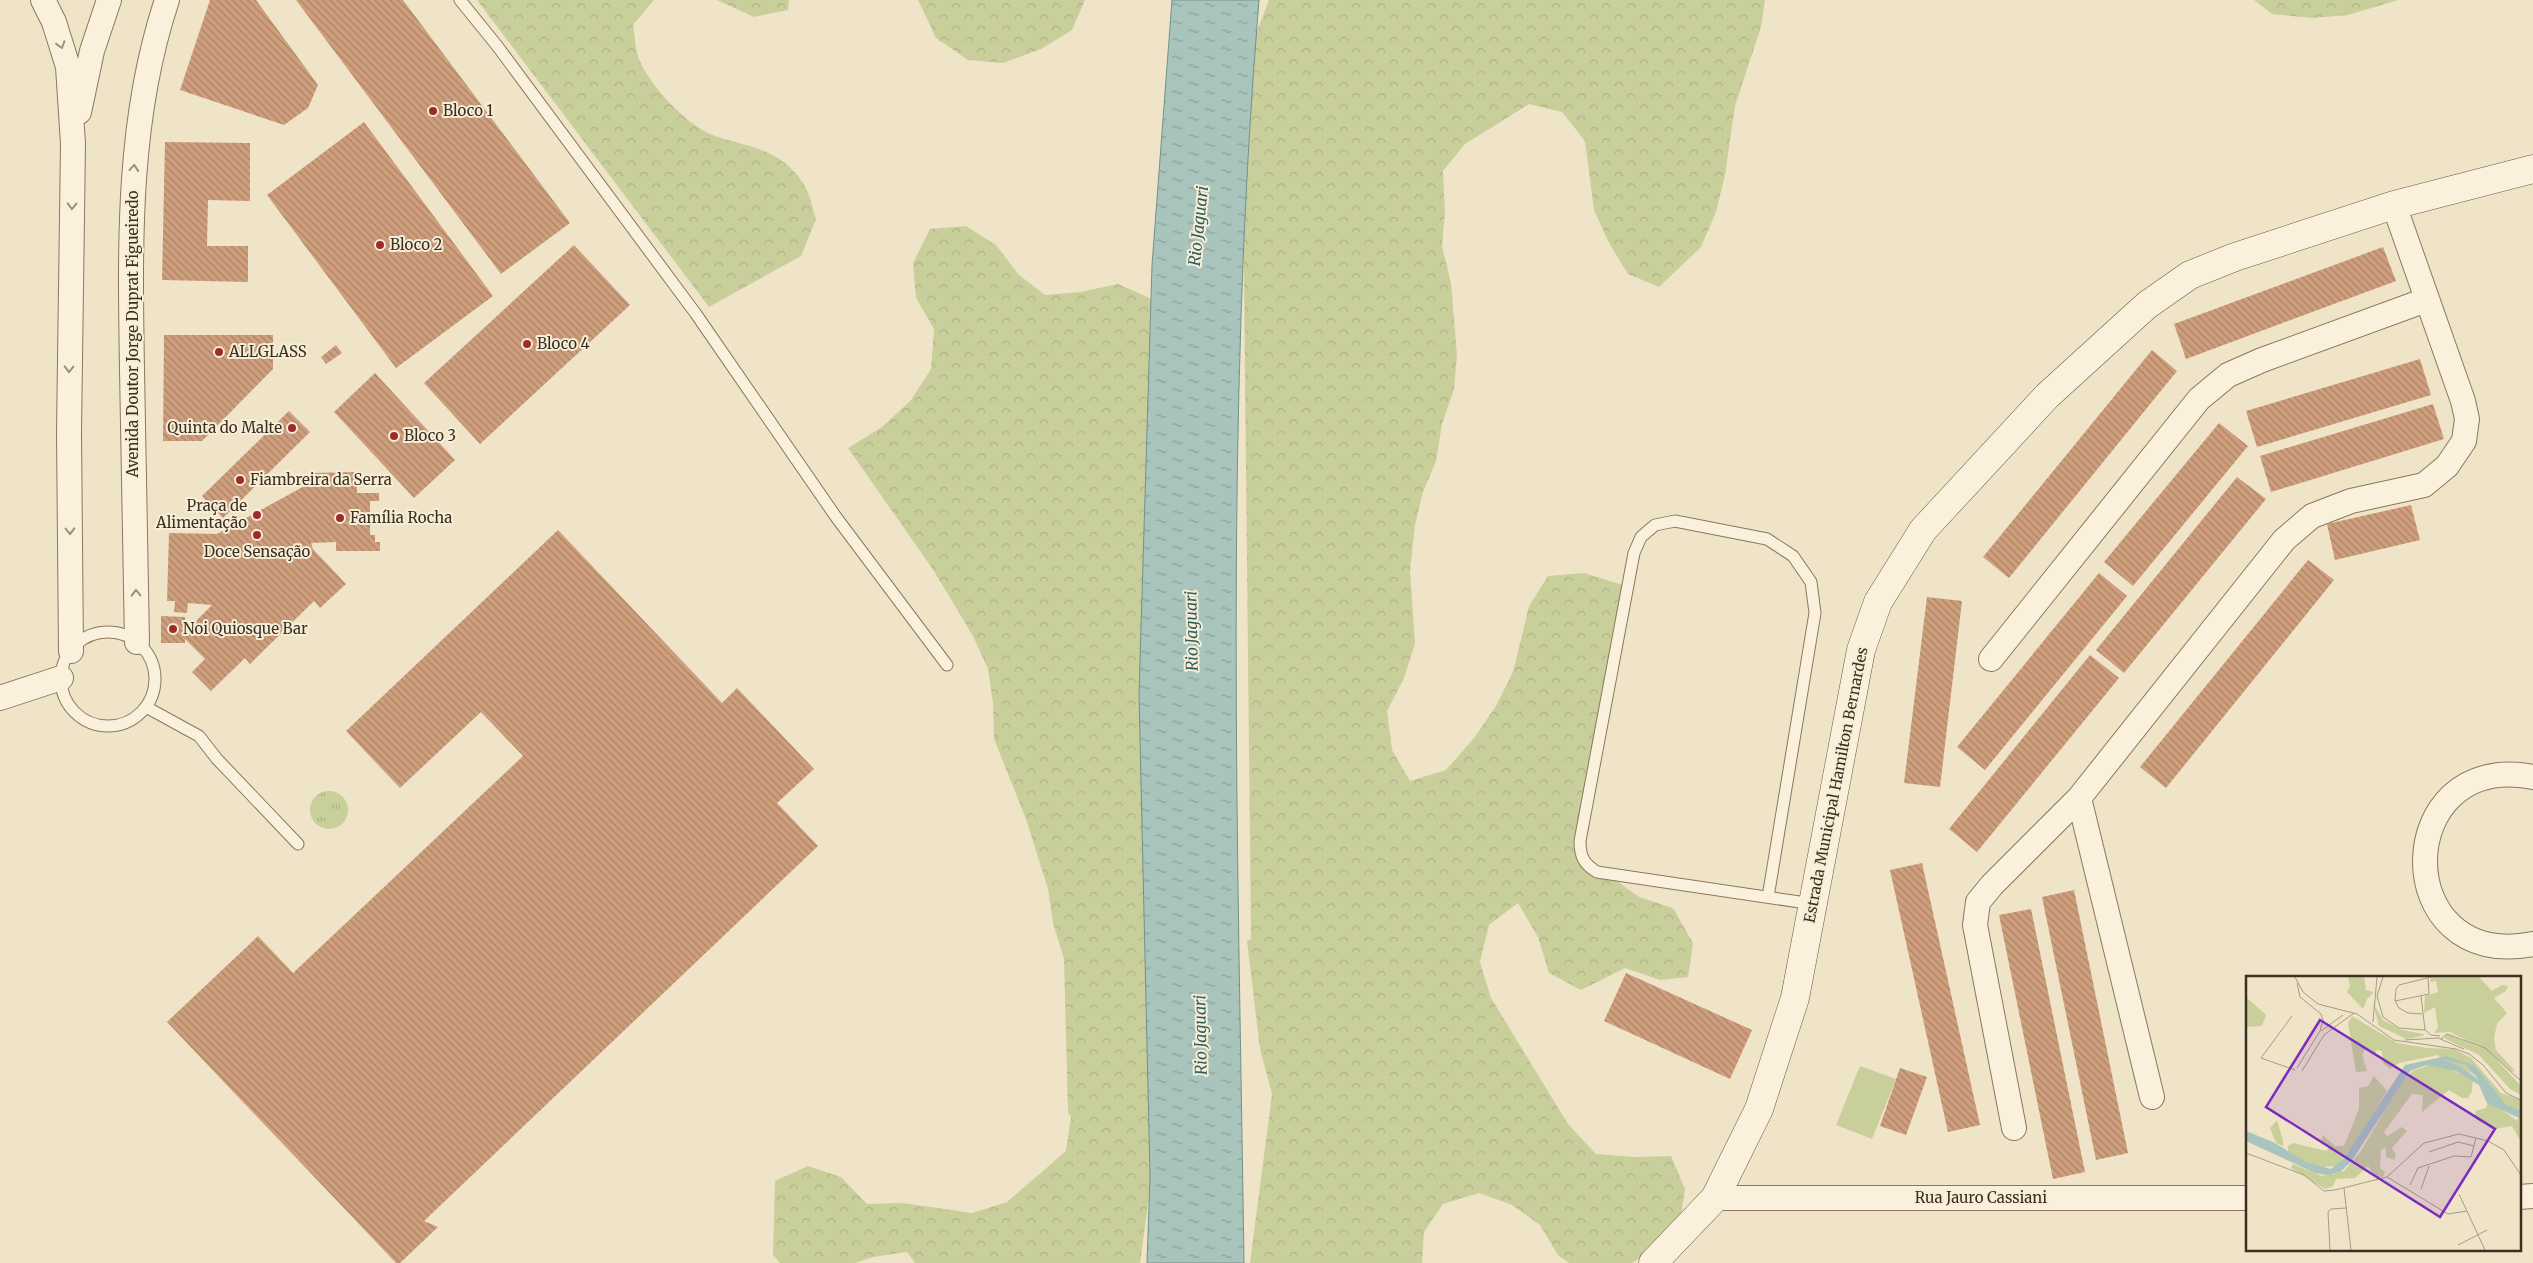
<svg xmlns="http://www.w3.org/2000/svg" width="2533" height="1263" font-family="Merriweather,serif">
<style>
.grass{fill:url(#grass-tufts)}
.forest{fill:url(#forest-crowns)}
.park{fill:#c9cf9b}
.water{fill:url(#water-ripples);stroke:#6f938a}
.building{fill:url(#building-back-hatch)}
.lines{fill:none;stroke-linecap:round;stroke-linejoin:round}
.lane-casing{stroke:#8d765c;stroke-width:13}
.street-casing{stroke:#8d765c;stroke-width:26}
.secondary-casing{stroke:#6f573f;stroke-width:29}
.lane{stroke:#faf1dc;stroke-width:11}
.street{stroke:#faf1dc;stroke-width:24}
.secondary{stroke:#faf1dc;stroke-width:28}
.oneway{stroke:#9c907e}
.poi-dot{fill:#9e2a2b;stroke:#f7eed8;stroke-width:2}
.labels{text-anchor:middle;stroke-width:4;stroke-linejoin:round;paint-order:stroke}
.poi-label{font-size:15px;fill:#3d2e20;stroke:#f7eed8;text-anchor:start}
.street-label{font-size:15px;fill:#3d2e20;stroke:#f7eed8}
.water-label{font-size:16px;font-style:italic;fill:#2f5d5a;stroke:#f7eed8}
.inset-road{fill:none;stroke:#a89b85;stroke-width:1}
.view{fill:#7b2cbf;fill-opacity:0.15;stroke:#7b2cbf;stroke-width:2.5}
.inset-edge{fill:none;stroke:#3d2e20;stroke-width:2.5}
</style>
<defs>
<pattern id="grass-tufts" width="24" height="20" patternUnits="userSpaceOnUse" patternTransform="scale(1.25)"><rect width="24" height="20" fill="#c9cf9b"/><path d="M3 7l-1-3M5 7V3M7 7l1-3M15 17l-1-3M17 17v-4M19 17l1-3" fill="none" stroke="#aeb285"/></pattern>
<pattern id="forest-crowns" width="20" height="18" patternUnits="userSpaceOnUse" patternTransform="scale(1.25)"><rect width="20" height="18" fill="#c9cf9b"/><path d="M2 6a3 3 0 1 1 6 0M12 15a3 3 0 1 1 6 0" fill="none" stroke="#aeb285"/></pattern>
<pattern id="water-ripples" width="26" height="14" patternUnits="userSpaceOnUse" patternTransform="scale(1.25)"><rect width="26" height="14" fill="#a9c4bc"/><path d="M2 4q2-2 4 0t4 0M15 11q2-2 4 0t4 0" fill="none" stroke="#8ba098"/></pattern>
<pattern id="building-back-hatch" width="6" height="6" patternUnits="userSpaceOnUse" patternTransform="scale(1.25)"><rect width="6" height="6" fill="#cf9f7d"/><path d="M-1 5l2 2M0 0l6 6M5-1l2 2" fill="none" stroke="#a98266"/></pattern>
</defs>
<rect width="100%" height="100%" fill="#f0e4c8"/>
<path class="grass" d="M310 810a19 19 0 1 1 38 0a19 19 0 1 1-38 0Z"/>
<path class="forest" d="M477 0H654L633 25C635 36 635 49 639 59 650 86 687 126 715 136 751 148 779 148 803 183 810 192 812 208 816 219L801 256 709 307Z
M717 0H789L788 10 754 17Z
M918 0H1085L1072 30 1041 49 1003 63 968 60 936 38Z
M1269 0H1765L1761 27 1735 106 1725 175 1716 212 1701 247 1659 287 1628 274 1609 243 1594 210 1585 141 1562 112 1529 104 1465 144 1443 171 1445 212 1442 246 1451 283 1457 355 1454 389 1442 424 1436 461 1423 492 1415 525 1410 571 1415 643 1404 678 1387 711 1392 750 1410 781 1446 770 1474 738 1496 706 1513 672 1529 606 1548 576 1584 573 1626 586 1584 857 1639 897 1673 908 1693 943 1688 977 1660 980 1625 968 1581 990 1549 973 1538 937 1518 903 1489 925 1480 962 1491 998 1568 1124 1596 1154 1635 1157 1671 1156 1685 1189 1680 1223 1651 1252 1632 1263H1569L1558 1255 1540 1225 1512 1205 1479 1193 1443 1204 1424 1232 1422 1263H1250L1272 1094 1260 1049 1247 941 1251 939 1242 96 1250 49Z
M2254 0H2398L2348 15 2312 18 2272 14Z
M966 226 996 245 1018 274 1045 295 1081 292 1118 284 1152 299 1173 1018 1140 1263H915L907 1252 873 1257 855 1263H780L773 1255 775 1181 808 1166 841 1177 867 1204 903 1203 972 1213 1007 1202 1066 1151 1071 1116 1068 1113 1064 959 1053 923 1048 889 1026 819 994 739 993 703 988 669 973 636 934 571 848 448 882 427 911 400 931 369 934 329 916 298 913 263 930 229Z"/>
<path class="park" d="M1860 1066 1896 1079 1872 1139 1836 1125Z"/>
<path class="water" d="M1172 0H1259C1224 420 1238 842 1244 1263H1147L1150 1176 1139 695 1152 265Z"/>
<path class="building" d="M210 0H256L318 85 308 108 284 125 180 90Z
M296 0H403L570 223 501 274Z
M364 122 493 296 396 368 267 195Z
M165 142 250 143V201L208 200 207 246H248V282L162 280Z
M574 245 630 305 480 444 424 383Z
M2383 247 2396 281 2186 359 2174 324Z
M164 335H273V369L202 441H163Z
M336 345 342 353 326 364 321 357Z
M2152 350 2177 371 2009 578 1983 557Z
M2420 359 2431 395 2257 447 2246 411Z
M375 373 455 460 414 498 334 412Z
M2433 404 2444 439 2271 492 2260 456Z
M289 411 310 432 223 518 202 496Z
M2219 423 2248 446 2133 586 2104 562Z
M357 472V493H379V501H370V535H375V542H380V551H336V542L311 543 313 549 346 584 320 608 314 601 250 664 245 658 211 691 192 672 205 659 185 639V643H161V616L185 617V632L212 605 188 603 187 613 174 612 175 601H167L169 533 217 534 310 483V473Z
M2237 477 2266 499 2124 673 2096 650Z
M2411 505 2420 540 2335 560 2327 524Z
M558 530 722 703 737 688 814 769 777 803 818 846 424 1221 438 1227 400 1263H396L167 1022 258 936 293 973 523 756 481 712 400 788 346 731Z
M2308 560 2334 580 2166 788 2140 767Z
M2099 573 2127 596 1985 770 1957 747Z
M1927 597 1962 601 1940 787 1904 783Z
M2090 655 2119 678 1977 852 1949 829Z
M1922 863 1980 1125 1948 1132 1890 870Z
M2074 890 2128 1153 2096 1160 2042 897Z
M2031 909 2085 1172 2053 1179 1999 915Z
M1626 973 1752 1030 1730 1079 1604 1021Z
M1900 1068 1927 1077 1906 1135 1880 1126Z"/>
<g class="lines">
<defs>
<path id="lane" d="M460 0 498 47 696 314 836 517 947 665
M61 679a47 47 0 1 1 94 0a47 47 0 1 1-94 0Z
M146 707 199 736 217 759 298 844
M1768 897 1815 613 1811 582 1793 556 1767 539 1675 521 1655 525 1641 537 1634 553 1580 841C1580 857 1584 864 1597 872L1813 904"/>
<path id="street" d="M43 0 54 22 68 67 73 144 69 432 71 651
M79 112 92 51 109 0
M137 642C135 551 133 460 132 370 130 245 127 120 167 0
M1991 659 2199 399 2228 375 2262 360 2426 300
M0 698 61 678
M2533 777C2390 749 2388 973 2533 944
M2079 798 2152 1097
M2014 1128 1975 925 1978 902 1992 885 2079 798 2284 540 2312 516 2351 501 2424 485 2447 466 2464 441 2467 419 2463 401 2394 205
M2519 1197 2533 1196
M1715 1198H2247"/>
<path id="secondary" d="M1653 1263 1715 1198 1759 1109 1795 998 1861 650 1878 602 1923 530 2047 396 2147 305 2190 275 2235 257 2394 205 2533 169"/>
</defs>
<use href="#lane" class="lane-casing"/>
<use href="#street" class="street-casing"/>
<use href="#secondary" class="secondary-casing"/>
<use href="#lane" class="lane"/>
<use href="#street" class="street"/>
<use href="#secondary" class="secondary"/>
</g>
<defs><path id="oneway-chevron" d="M-2-3.5L2.5 0L-2 3.5" fill="none" stroke-width="1.6" stroke-linecap="round" stroke-linejoin="round" transform="scale(1.25)"/></defs>
<g class="oneway">
<use href="#oneway-chevron" transform="translate(61 45) rotate(73)"/>
<use href="#oneway-chevron" transform="translate(134 168) rotate(-85)"/>
<use href="#oneway-chevron" transform="translate(72 206) rotate(91)"/>
<use href="#oneway-chevron" transform="translate(69 369) rotate(91)"/>
<use href="#oneway-chevron" transform="translate(70 531) rotate(89)"/>
<use href="#oneway-chevron" transform="translate(136 593) rotate(-91)"/>
</g>
<g class="poi-dot">
<circle cx="433" cy="111" r="5"/>
<circle cx="380" cy="245" r="5"/>
<circle cx="527" cy="344" r="5"/>
<circle cx="219" cy="352" r="5"/>
<circle cx="292" cy="428" r="5"/>
<circle cx="394" cy="436" r="5"/>
<circle cx="240" cy="480" r="5"/>
<circle cx="257" cy="515" r="5"/>
<circle cx="340" cy="518" r="5"/>
<circle cx="257" cy="535" r="5"/>
<circle cx="173" cy="629" r="5"/>
</g>
<g class="labels">
<g class="poi-label">
<text x="443" y="116">Bloco 1</text>
<text x="390" y="250">Bloco 2</text>
<text x="537" y="349">Bloco 4</text>
<text x="229" y="357">ALLGLASS</text>
<text x="282" y="433" text-anchor="end">Quinta do Malte</text>
<text x="404" y="441">Bloco 3</text>
<text x="250" y="485">Fiambreira da Serra</text>
<text x="247" y="511" text-anchor="end">Praça de<tspan x="247" dy="17">Alimentação</tspan></text>
<text x="350" y="523">Família Rocha</text>
<text x="257" y="557" text-anchor="middle">Doce Sensação</text>
<text x="183" y="634">Noi Quiosque Bar</text>
</g>
<g class="street-label">
<text transform="translate(133 334) rotate(-90)" y="5">Avenida Doutor Jorge Duprat Figueiredo</text>
<text transform="translate(1836 785) rotate(-79)" y="5">Estrada Municipal Hamilton Bernardes</text>
<text x="1981" y="1203">Rua Jauro Cassiani</text>
</g>
<g class="water-label">
<text transform="translate(1198 226) rotate(-84)" y="6">Rio Jaguari</text>
<text transform="translate(1191 631) rotate(-91)" y="6">Rio Jaguari</text>
<text transform="translate(1200 1035) rotate(-91)" y="6">Rio Jaguari</text>
</g>
</g>
<g transform="translate(2246 976)">
<rect width="275" height="275" fill="#f0e4c8"/>
<path d="M102 1H118L120 14 128 16 121 23 117 33 101 16 104 10ZM185 1H233L246 15 256 9 262 10 260 15 248 22 261 37 251 48 248 62 250 74 269 95 266 96 247 80 275 110V119L264 113 233 79 198 62 201 58 238 73 204 56 188 57 192 51 189 31 178 37 179 20 192 16 190 5 184 6ZM0 21 20 39 16 50 0 51ZM127 27 137 44 156 54 178 58 177 60 160 63 133 50ZM106 40 151 67 181 72 208 73 225 82 255 117 275 124V137L256 126 234 101 195 84 192 79 153 87 144 93 137 87 136 75 131 74 128 79 120 72 116 79 121 95 110 96 102 47ZM183 89 198 90 227 104 226 115 222 122H216L203 114 176 136 177 119 166 118 138 156 141 160 156 151 161 155 146 172 150 179 148 184 140 181V172L135 174 134 192 139 196 137 201H129L122 190 109 202 90 203 87 210 79 213 45 192 47 188 76 200 98 195 115 175 156 105 167 95ZM128 100 141 115 111 165 90 190 76 191 51 183 42 176V170L47 167 81 175 83 170 74 167 77 159 89 170H98L113 133V112L122 110ZM243 124 270 144 275 141V166L266 150 248 153 230 143 229 135 240 132ZM31 144 37 164V170L30 167 24 152Z" fill="#c9cf9b"/>
<path d="M201 80 229 90 259 128 275 135V143L241 127 233 109 210 95 181 89 164 95 105 186 94 196 81 199 69 197 0 165V155L27 166 60 186 85 193 98 182 159 89ZM197 83 220 89 233 104 215 91Z" fill="#a9c4bc" fill-rule="evenodd"/>
<path class="inset-road" d="M49 1 57 16 72 28 111 38 148 64 210 73 223 78 237 89 260 117 275 124M137 1 131 20 137 41 153 52 179 54M51 7 54 21 75 38 77 44 74 55 51 92M175 20 179 54M149 25 183 18 182 2M176 38 162 37 153 32 149 25 150 13 153 9 185 1M46 40 15 82 49 94M127 46 131 1M179 54 185 59 194 60M75 55 97 39M195 63 201 58 239 72 275 105M159 64 192 62 218 73M56 95 78 59 108 37M183 176 212 166 228 170M0 177 58 199 78 215 89 214 141 201 178 167 213 158 242 165 258 174 275 199M141 201 202 238 221 235M164 209 172 192 208 180 225 181 230 162M98 212 105 274M175 213 183 190M213 218 239 274M212 269 241 254M84 274 82 236 85 233 100 232"/>
<path class="view" d="M74 44 249 153 194 241 20 131Z"/>
<rect width="275" height="275" class="inset-edge"/>
</g>
</svg>
